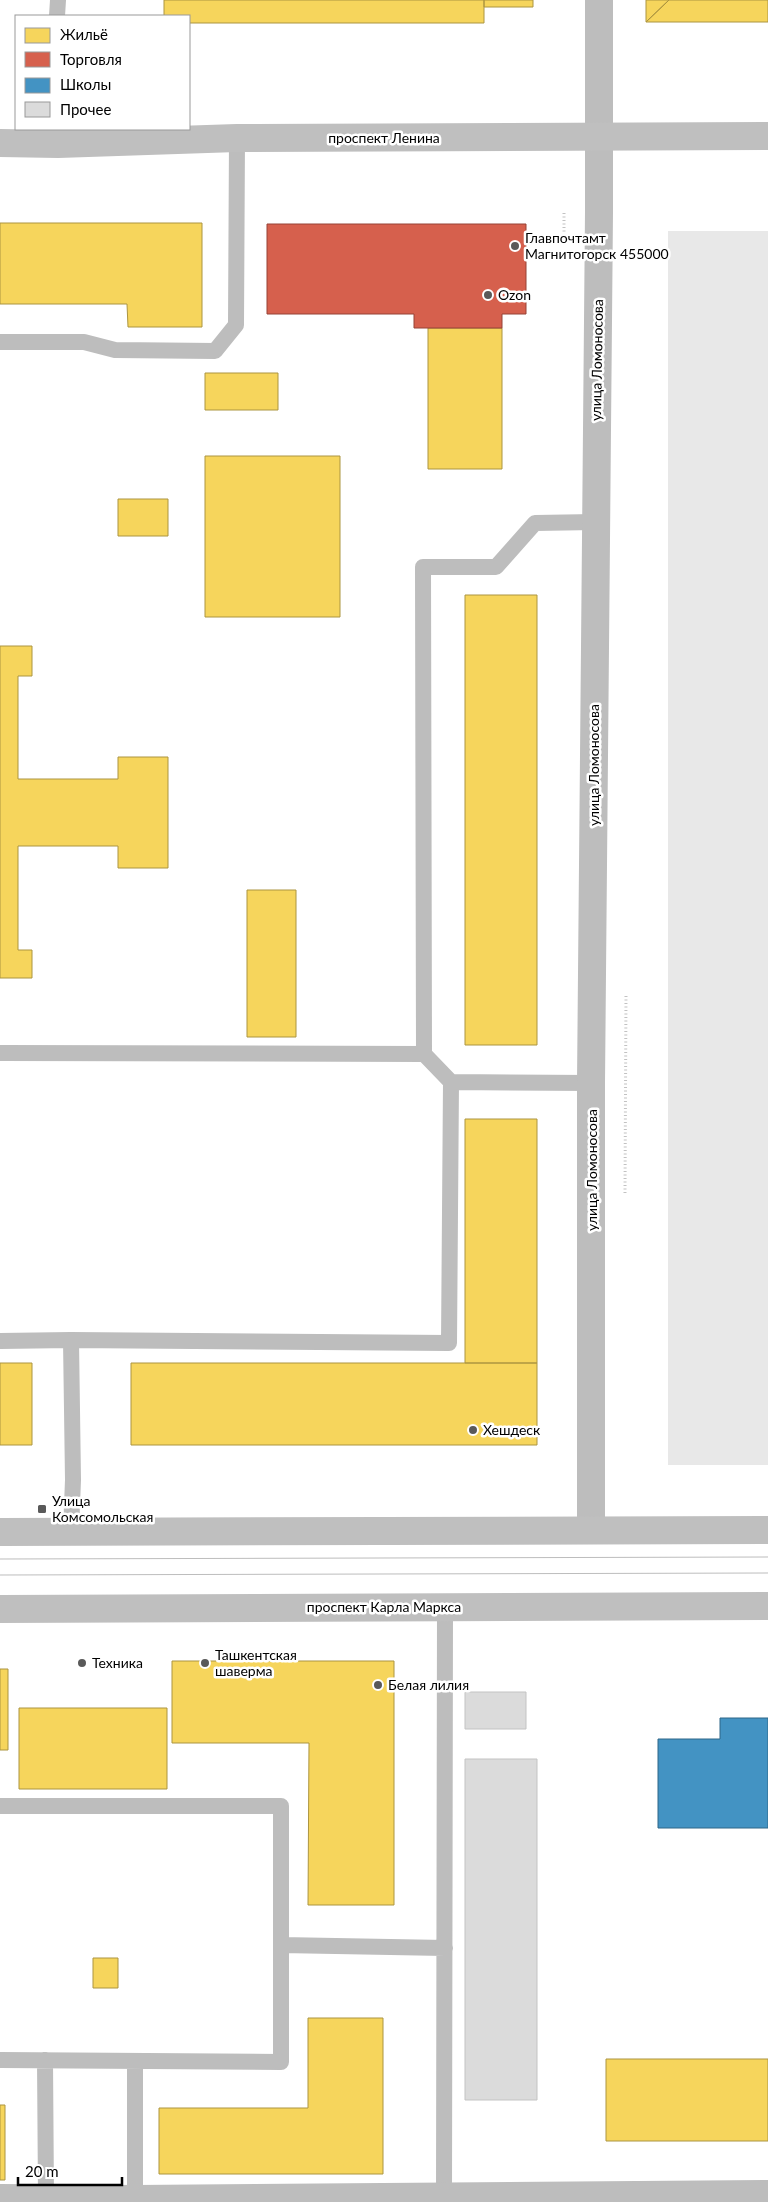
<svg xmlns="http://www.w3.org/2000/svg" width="768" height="2202" font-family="Lato,sans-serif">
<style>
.green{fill:#e8e8e8}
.homes{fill:#f6d55c;stroke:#ac9540}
.shops{fill:#d6604d;stroke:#964336}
.schools{fill:#4393c3;stroke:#2f6788}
.building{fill:#dbdbdb;stroke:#c3c3c3}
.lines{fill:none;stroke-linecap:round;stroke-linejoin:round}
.path{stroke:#c2c2c2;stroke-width:3;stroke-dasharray:1 2.5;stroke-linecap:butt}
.lane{stroke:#bdbdbd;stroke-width:16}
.street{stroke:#bdbdbd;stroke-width:28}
.secondary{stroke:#bfbfbf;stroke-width:28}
.tram{stroke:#bdbdbd;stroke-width:1}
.poi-dot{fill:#595959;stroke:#fff;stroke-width:2}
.labels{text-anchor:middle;stroke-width:5;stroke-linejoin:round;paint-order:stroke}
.street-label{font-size:14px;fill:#000;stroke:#fff}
.poi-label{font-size:14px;fill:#000;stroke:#fff;text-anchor:start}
</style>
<rect width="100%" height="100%" fill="#fff"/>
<path class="green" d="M668 231H768V1465H668Z"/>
<path class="homes" d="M164 0H484V23H189V16H164Z
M484 0H533V7H484Z
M646 0H669L646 22Z
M669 0H768V22H646Z
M0 223H202V327H128L127 304H0Z
M428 328H502V469H428Z
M205 373H278V410H205Z
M205 456H340V617H205Z
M118 499H168V536H118Z
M465 595H537V1045H465Z
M0 646H32V676H18V779H118V757H168V868H118V846H18V950H32V978H0Z
M247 890H296V1037H247Z
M465 1119H537V1363H465Z
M0 1363H32V1445H0Z
M131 1363H537V1445H131Z
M172 1661H394V1905H308L309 1743H172Z
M0 1669H8V1750H0Z
M19 1708H167V1789H19Z
M93 1958H118V1988H93Z
M308 2018H383V2174H159V2108H308Z
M606 2059H768V2141H606Z
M0 2105H5V2180H0Z"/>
<path class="shops" d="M267 224H526V314H502V328H414V314H267Z"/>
<path class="schools" d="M720 1718H768V1828H658V1739H720Z"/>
<path class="building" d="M465 1692H526V1729H465Z
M465 1759H537V2100H465Z"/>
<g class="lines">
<path class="path" d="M564 213V232
M625 1193 626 994"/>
<path class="lane" d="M57 16 58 0
M0 342H84L115 350 215 351 236 325 237 138
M0 1053 424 1054 451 1082 591 1083
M424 1054 423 567H496L535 523 595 522
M71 1340 449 1343 451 1082
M0 1341 71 1340 73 1480 71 1531
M0 1806H281V2062L0 2060
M281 1945 445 1948
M45 2060 46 2198
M135 2061V2199
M444 2197 445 1607"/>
<path class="street" d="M591 1530V1083L599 212V0
M0 2198 135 2199 768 2194"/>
<path class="secondary" d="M0 143 58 144 237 138 768 136
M0 1532 768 1530
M0 1609 768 1606"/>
<path class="tram" d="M0 1559 768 1557
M0 1575 768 1573"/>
</g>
<g class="poi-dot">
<circle cx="515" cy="246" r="5"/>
<circle cx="488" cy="295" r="5"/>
<circle cx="473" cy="1430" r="5"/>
<rect x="37" y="1504" width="10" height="10" rx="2.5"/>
<circle cx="82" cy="1663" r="5"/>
<circle cx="205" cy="1663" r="5"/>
<circle cx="378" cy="1685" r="5"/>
</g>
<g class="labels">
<g class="street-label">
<text x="384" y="143">проспект Ленина</text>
<text transform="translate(597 360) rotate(-89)" y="5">улица Ломоносова</text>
<text transform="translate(594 765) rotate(-90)" y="5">улица Ломоносова</text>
<text transform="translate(592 1170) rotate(-90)" y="5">улица Ломоносова</text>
<text x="384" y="1612">проспект Карла Маркса</text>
</g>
<g class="poi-label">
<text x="525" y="243">Главпочтамт<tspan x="525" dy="16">Магнитогорск 455000</tspan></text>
<text x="498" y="300">Ozon</text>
<text x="483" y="1435">Хешдеск</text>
<text x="52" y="1506">Улица<tspan x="52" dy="16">Комсомольская</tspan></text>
<text x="215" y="1660">Ташкентская<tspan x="215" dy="16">шаверма</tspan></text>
<text x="92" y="1668">Техника</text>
<text x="388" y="1690">Белая лилия</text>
</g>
</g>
<rect x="15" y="15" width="175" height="115" fill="#ffffff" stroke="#999999"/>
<rect x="25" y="28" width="25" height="15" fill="#f6d55c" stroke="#999999"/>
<text x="60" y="40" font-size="15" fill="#000000">Жильё</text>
<rect x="25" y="52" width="25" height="15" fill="#d6604d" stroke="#999999"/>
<text x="60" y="65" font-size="15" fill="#000000">Торговля</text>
<rect x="25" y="78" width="25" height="15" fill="#4393c3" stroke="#999999"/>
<text x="60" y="90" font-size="15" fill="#000000">Школы</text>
<rect x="25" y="102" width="25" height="15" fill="#dbdbdb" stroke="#999999"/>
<text x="60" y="115" font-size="15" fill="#000000">Прочее</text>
<path d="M18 2177v8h104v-8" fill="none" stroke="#000000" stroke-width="2.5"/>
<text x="25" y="2177" font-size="15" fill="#000000" stroke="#ffffff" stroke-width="4" paint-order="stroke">20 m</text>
</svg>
